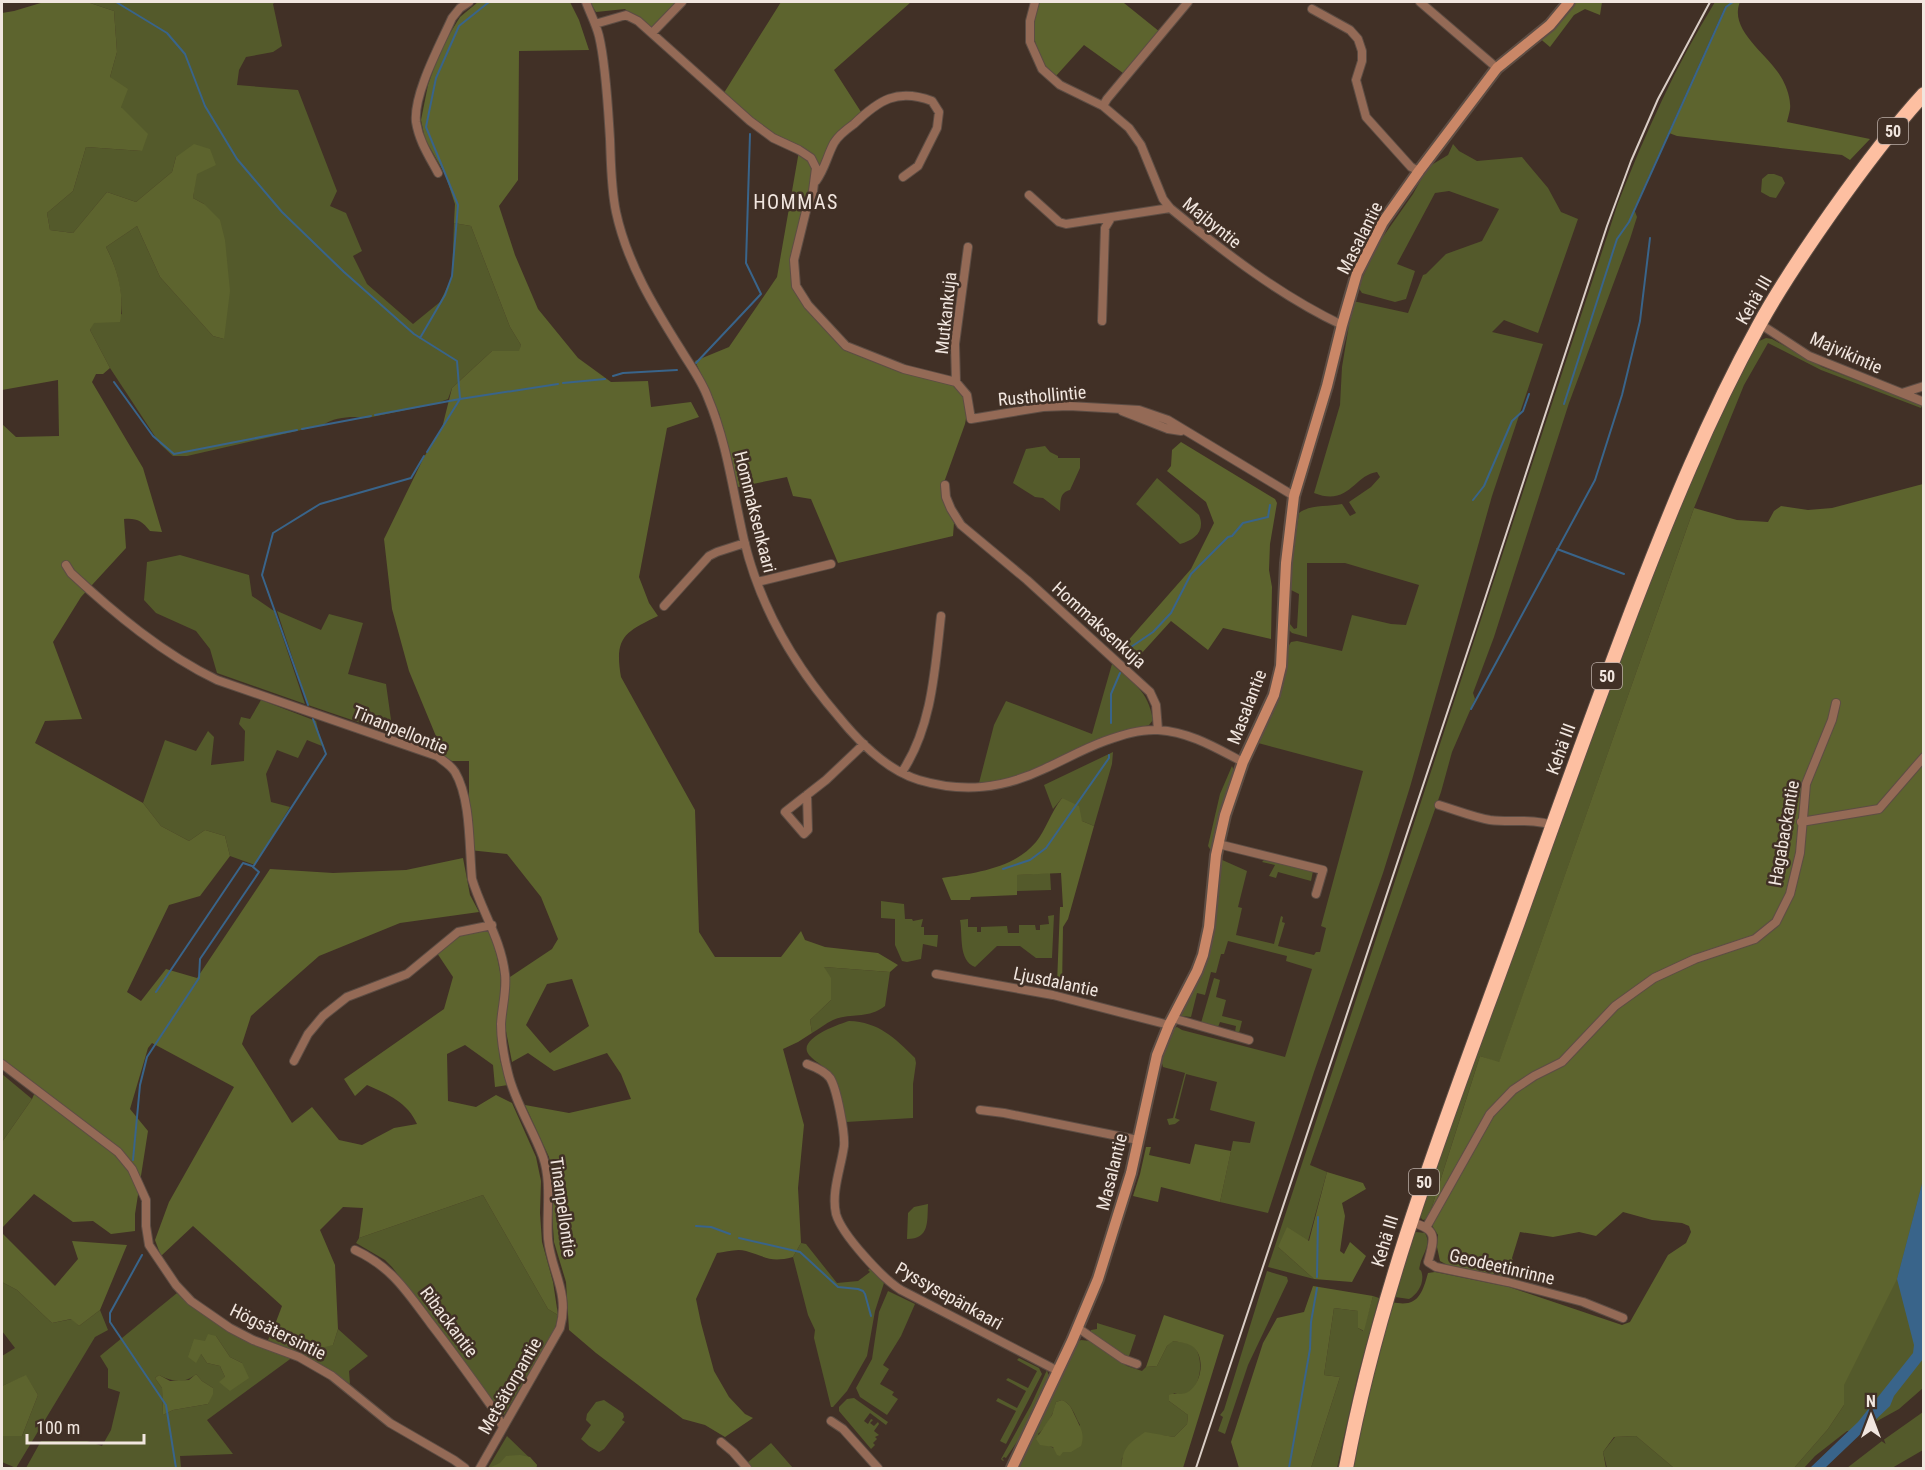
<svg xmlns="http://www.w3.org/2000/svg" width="1925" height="1470" font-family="'Roboto Condensed',sans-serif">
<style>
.green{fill:#545a2b;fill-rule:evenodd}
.forest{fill:#5d642e;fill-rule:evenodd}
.water{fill:#39648a}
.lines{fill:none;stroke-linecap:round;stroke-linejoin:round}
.stream{stroke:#39648a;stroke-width:2}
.street-casing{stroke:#5d4d44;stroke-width:10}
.secondary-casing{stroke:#5d4d44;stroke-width:14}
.highway-casing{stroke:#5d4d44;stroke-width:16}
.street{stroke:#946a56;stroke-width:8}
.secondary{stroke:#ca8767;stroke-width:10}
.highway{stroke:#fdbfa1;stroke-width:14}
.rail{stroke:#dacec6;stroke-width:2}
.labels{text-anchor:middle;stroke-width:5;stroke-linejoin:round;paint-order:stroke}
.shield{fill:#413026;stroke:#bcafa8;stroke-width:1.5}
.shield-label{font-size:16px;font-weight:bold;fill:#f1e6df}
.street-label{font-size:18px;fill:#f1e6df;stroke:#413026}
.neighbourhood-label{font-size:20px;letter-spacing:1.5px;fill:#f1e6df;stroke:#413026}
</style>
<rect width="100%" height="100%" fill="#413026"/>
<path class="green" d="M87 2H275L273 4 282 46 273 52 246 57 239 70 237 85 298 90 337 191 330 206 346 213 362 251 353 256 367 284 413 324 440 302 452 277 454 223 471 226 510 327 521 345 520 351H492L452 388 448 399 435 404 367 418C353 416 335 417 323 425L187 456H173L160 444 110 368 90 330 93 323 122 314C122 289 117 268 106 247L137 226 160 277 213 336 224 339V330L204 204 193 198 196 174 176 157 172 172 136 202 107 192 73 233 50 230 47 213 73 191 86 147 142 151 121 107 110 77 117 52 114 11Z
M1715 2H1733L1725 7 1634 209 1637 217 1630 239 1569 403 1494 637 1473 693 1475 699 1452 752 1441 792 1310 1165 1327 1172 1308 1241 1278 1247 1314 1279 1268 1267 1618 203C1645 134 1676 65 1715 2Z
M1453 144 1459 151 1477 161 1522 157 1548 188 1561 212 1578 219 1538 333 1504 320 1492 332 1543 344 1492 496 1410 787 1383 873 1314 1072 1268 1213 1220 1202 1233 1141 1250 1143 1255 1122 1210 1110 1217 1082 1186 1074 1175 1118 1180 1120 1175 1124 1169 1125 1167 1119 1173 1118 1185 1073 1163 1067 1161 1060 1174 1028 1177 1027 1182 1030 1285 1057 1312 969 1286 961 1287 956 1228 941 1224 954H1221L1216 973 1211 972 1205 995 1197 993 1191 1017 1182 1016 1181 1012 1203 970 1209 952 1220 859 1247 871 1238 907 1242 908 1236 935 1274 944 1281 916 1283 917 1282 922 1285 923 1278 946 1314 955 1316 952H1320L1326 928 1321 926 1363 771 1258 743C1270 719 1283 693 1287 665 1288 657 1286 648 1291 642L1297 641 1342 651 1352 615 1391 624 1406 625 1419 585 1345 563H1307V637L1292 633 1288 629 1289 591 1290 624 1294 629 1297 628 1299 594 1289 589 1293 552 1299 513C1311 504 1327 507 1342 504L1350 516 1356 513 1349 502 1371 487 1380 477 1377 472C1354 475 1349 507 1314 493L1340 405 1342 367 1353 301 1408 313 1423 275 1426 274 1446 254 1482 241 1499 209 1449 191 1435 193 1397 264 1415 271 1406 299 1395 302 1362 293 1358 287 1380 241 1413 194 1428 167 1448 155Z
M1768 174H1774L1782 177 1785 183 1776 198 1770 197 1761 192 1762 179Z
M1766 338 1772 339 1822 367 1922 405 1921 408 1821 370 1768 343 1744 385 1694 508 1499 1063 1480 1056 1428 1219 1423 1220 1421 1218 1420 1210 1648 585 1705 448 1757 342Z
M1045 446 1050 452 1058 456V458H1080V468L1070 490C1059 493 1061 501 1060 511L1043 498 1035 497 1013 483 1026 449Z
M1157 478 1199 515C1206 531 1194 540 1180 544L1136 504Z
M180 555 249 575 252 596 274 611 305 704 217 673 210 649 196 631 156 613 144 600 147 562Z
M277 611 321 630 329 614 363 623 348 674 386 684 393 734 308 705Z
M1112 664C1133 683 1148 690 1153 720L1149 725 1088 743 1034 769 1002 781 979 783 994 725 1006 701 1092 734Z
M261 700 316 721 322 746 307 740 298 758 277 750 266 774 271 802 290 807 255 865 230 856 225 836 205 830 189 841 161 826 143 803 165 740 196 751 208 731 214 737 211 765 244 761 245 731 239 724 241 717 250 719Z
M1113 752 1112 764 1094 826 1082 821 1062 798 1053 809 1044 785Z
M1232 766 1234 771 1222 805 1212 849H1210L1208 846 1220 794Z
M1264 860 1313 871 1311 881 1278 872 1276 878 1269 876 1275 865 1262 862Z
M1050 873 1051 890 1017 891 1016 875Z
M881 901 904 904 905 919H912L913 921 923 919 921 927H924V935H938L937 947 923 944 921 959 907 962 902 961 895 945V919L881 918Z
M1054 915 1052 958H1036L1020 946H997L975 967C958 960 963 936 960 920L968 919V927H977V932H981V927L1007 926 1008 933H1019V925H1035L1036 930H1040V925L1049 924 1048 916Z
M824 967 890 972 885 1006C866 1020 852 1012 833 1020 826 1023 819 1029 812 1033L810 1020 831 1000Z
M1214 978 1220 980 1216 997 1226 1000 1222 1016 1242 1021 1239 1033 1235 1032 1236 1026 1220 1022 1218 1027 1201 1023Z
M849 1021C879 1022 895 1038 915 1058L916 1063 913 1084V1118L846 1122C842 1107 841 1090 833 1077 827 1067 816 1063 809 1055 796 1039 839 1024 849 1021Z
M2 1074 32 1099 2 1142Z
M1923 1121V1388L1899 1409 1879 1420 1860 1433 1847 1431 1815 1456 1804 1468H1794L1828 1429 1844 1405 1843 1385Z
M483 1195 548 1309 558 1315 555 1329 504 1415H499L448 1339 392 1267 385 1260 356 1243 359 1238Z
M928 1204C927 1221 930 1239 907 1239L908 1213 914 1207Z
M1416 1232 1425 1233C1432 1245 1422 1254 1420 1265 1418 1273 1421 1267 1422 1274 1424 1284 1417 1295 1409 1299L1395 1297 1412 1235Z
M801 1243 806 1244 837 1283 858 1281 870 1272 868 1270 871 1268 884 1283 875 1311 867 1356 847 1391 833 1407H831L814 1338 815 1330 808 1315 793 1257Z
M1267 1271 1287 1277 1288 1281 1248 1365 1225 1434 1218 1431 1223 1417 1220 1415 1224 1410Z
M2 1282 17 1290 52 1323 72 1319 79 1326 100 1310 108 1330 95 1337 16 1468 2 1462V1436H22L38 1395 26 1376 2 1386V1356L15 1348 2 1331Z
M888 1291 915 1304 901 1336 883 1365 889 1369 880 1384 894 1392 892 1395 898 1399 887 1415 860 1397 856 1388 872 1359 879 1312Z
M177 1293 195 1308 293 1357 207 1420 233 1454 180 1456 181 1468H26L41 1441H87L102 1446 111 1430 120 1392 108 1388V1369L100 1356ZM216 1336 230 1357 242 1363 225 1377 220 1366 207 1363 201 1354ZM196 1374 202 1381 213 1388 208 1404 173 1410 163 1415 162 1388 155 1378 159 1375C172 1382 185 1384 196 1374Z
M1373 1296 1379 1298 1357 1379 1337 1468H1311L1340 1377 1324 1375 1334 1308 1358 1311V1328L1363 1331Z
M1097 1323 1136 1335 1128 1359 1091 1334V1330L1097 1329Z
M274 1327 304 1346 333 1345 338 1329 368 1356 349 1371 350 1384 300 1354 268 1340Z
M1081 1340 1091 1341 1127 1366 1142 1371 1146 1367 1157 1366 1167 1346 1172 1341C1178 1342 1187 1342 1192 1345 1206 1355 1201 1392 1184 1395 1180 1395 1177 1394 1174 1393L1169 1401 1188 1415 1187 1424 1174 1437 1160 1435 1122 1458 1121 1468H1017L1076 1343ZM1062 1400C1073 1405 1074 1415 1080 1425L1063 1452 1047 1445 1038 1434C1047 1427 1054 1413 1056 1402Z
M1019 1358 1039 1368 1042 1374 1006 1444 1000 1441 1016 1411 996 1401 998 1398 1017 1408 1026 1391 1006 1380 1008 1378 1028 1388 1037 1371 1017 1360Z
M1047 1370 1049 1377 1023 1433 1006 1458 1004 1457 1002 1459 1004 1460 1003 1461 1001 1459 1031 1405Z
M854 1398 888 1422 886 1425 870 1413 864 1421 868 1424 871 1419 873 1420 870 1423 874 1426 878 1422 879 1424 874 1431 879 1435 875 1437 877 1439 873 1443 875 1445 871 1449 839 1411V1407L847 1399Z
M604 1400 623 1413 624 1417 622 1420 625 1422 604 1449 599 1452 589 1446 581 1439 591 1425 586 1420 587 1414 596 1402Z
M1923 1412V1450L1892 1468H1847L1882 1441Z
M507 1436 537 1465 536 1468H488Z
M1636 1436 1674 1468H1607L1603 1452 1615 1437Z
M771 1443 793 1468H750L747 1463Z"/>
<path class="forest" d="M44 2H87L114 11 117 52 110 77 128 89 121 107 148 134 142 151 86 147 73 191 47 213 50 230 73 233 107 192 136 202 172 172 176 157 194 144 210 149 216 165 197 174 193 198 204 204 220 220 225 240 230 291 224 339 213 336 160 277 137 226 106 247C118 270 125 296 120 322L94 323 90 330 110 368 103 374H96L92 382 143 468 162 532 150 531C142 521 137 518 124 519L126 548 81 597 53 642 82 719 45 721 35 743 143 803 161 826 189 841 205 830 225 836 230 856 200 896 169 905 127 992 141 1001 166 969 197 978 270 869 333 873 406 870 463 858 470 895 479 912 400 923 319 956 251 1016 242 1044 292 1123 312 1107 339 1140 362 1145 394 1128 417 1124C408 1103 388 1094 367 1085L355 1096 344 1079 444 1009 453 977 437 953 459 936 488 930 495 946 501 977 498 1035 500 1060 508 1085 495 1087 493 1065 465 1045 447 1054 448 1101 476 1107 496 1095 512 1103 536 1157 541 1181 540 1213 542 1242 553 1282 558 1315 548 1309 483 1195 359 1238 363 1208 343 1207 320 1230 335 1265 338 1329 333 1345C309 1353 293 1339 274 1327L282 1306 193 1226 161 1256 155 1240 169 1202 234 1087 152 1043 148 1048 130 1109 148 1131 135 1214V1231L111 1234 93 1221 73 1222 34 1194 2 1228V1142L32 1099 36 1090 2 1064V424L16 437 59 436 58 380 2 390V13L14 11Z
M478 2H570L579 20 589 50 519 51 518 180 499 206 515 255 538 309 578 358 611 382 648 381 651 407 691 402 699 417 667 428 639 577 649 603 658 616C625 632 614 637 621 677L695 810 699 932 715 957H781L801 931 805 940 825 947 878 953 898 965 890 972 824 967 831 978V1000L810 1020 812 1033 798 1042 783 1049 804 1125 798 1188 801 1243 793 1257C770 1263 767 1257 746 1251 737 1248 726 1252 717 1253L696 1299 701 1323 714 1371 729 1397 745 1414 753 1418 725 1437 705 1425 683 1419 596 1353 569 1330 566 1282 554 1242 552 1213 554 1181 549 1157 525 1105 569 1113 631 1099 621 1074 607 1053 554 1071 528 1053 512 1062 505 1026 510 977 552 949 558 939 541 897 507 854 469 850V761H452L445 758 409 671 392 609 384 539 424 457 442 428 452 388 492 351H519L521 345 510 327 471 226 454 223 455 204 445 174 425 139 421 120 428 85 441 48 460 17ZM572 979 589 1026 550 1053 526 1025 547 984Z
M590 2H682L652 33 625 9 596 12Z
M781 2H911L834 70 863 115 835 141 815 182 794 260 796 286 846 346 904 369 956 382 967 395 968 408 965 424 942 488 944 504 954 523 953 536 838 563 811 499 793 496 787 477 738 487 719 413 695 361 729 347 777 277 799 151 773 138 722 96Z
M1040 2H1124V3L1160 32 1123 73 1084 45 1055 77C1034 56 1028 29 1040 2Z
M1569 2H1602L1600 15 1585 9 1574 15 1550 47 1537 36Z
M1734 2H1740C1728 30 1769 55 1781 77 1785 83 1790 96 1790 104 1791 109 1788 117 1787 122L1870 139 1850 160 1842 155 1677 136 1669 133 1726 7Z
M1181 442 1275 499 1277 503 1270 544 1269 570 1272 587 1271 639 1223 628 1208 650 1171 621 1131 665 1118 652 1191 569 1214 523 1206 502 1167 471 1171 466 1172 450Z
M1923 484V1180L1897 1279 1844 1385V1405L1828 1429 1794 1468H1674L1636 1436 1614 1437 1603 1452 1606 1468H1353L1360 1431 1392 1302C1417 1308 1422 1295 1428 1273L1435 1272 1509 1287 1622 1325 1630 1322 1668 1255 1686 1243 1691 1232 1689 1226 1682 1223 1652 1220 1623 1212 1596 1236 1579 1232 1553 1237 1520 1232 1512 1258 1519 1280 1451 1267 1440 1261 1437 1247 1438 1235 1428 1219 1480 1056 1499 1062 1694 508 1737 520 1768 522 1774 511 1781 506 1808 510 1832 508Z
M1062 798 1079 806 1082 821 1094 826 1068 919 1063 927 1062 989 1059 988 1057 984 1060 907H1063L1061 873 1017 875V895L971 897 970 900H951L942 878C974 873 1013 869 1036 842 1045 831 1051 812 1062 798Z
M1195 1144 1231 1151 1220 1202 1161 1187 1158 1202 1133 1196 1140 1174 1146 1147H1151L1149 1155 1190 1164Z
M1327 1172 1363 1183 1366 1189 1342 1203 1345 1216 1340 1251 1344 1254 1350 1242 1366 1256 1352 1282 1314 1279 1278 1247 1287 1227 1309 1241Z
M2 1233 55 1286 78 1259 72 1241 127 1245 100 1310 79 1326 71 1319 52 1323 17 1290 2 1282Z
M1313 1286 1373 1296 1364 1331 1358 1328V1311L1334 1308 1324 1375 1340 1377 1311 1468H1239L1231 1442 1263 1343 1277 1318 1304 1312Z
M1164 1315 1224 1335 1183 1468H1121C1123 1447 1128 1444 1145 1432L1174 1437 1187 1424 1188 1415 1169 1401V1395C1176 1392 1181 1396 1188 1392 1202 1384 1206 1356 1192 1346 1187 1343 1178 1342 1173 1341L1167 1346 1157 1366 1146 1367Z
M208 1334 216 1336 230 1357 242 1363 249 1378 230 1391 219 1382 225 1377 220 1366 207 1363 201 1354 196 1363 188 1357 194 1339 205 1341Z
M196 1374 202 1381 213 1388V1394L208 1404 173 1410 163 1415 162 1388 155 1378 159 1375 170 1381 189 1380Z
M26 1375 38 1395 22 1436H2V1386Z
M1062 1400C1071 1404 1072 1410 1076 1418 1081 1429 1085 1434 1081 1446L1071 1452H1063L1060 1456 1057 1455 1053 1447 1040 1445 1036 1439 1052 1415 1056 1402Z
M520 1455 530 1457 537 1465 536 1468H489L500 1463 506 1456Z"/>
<path class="water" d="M1923 1180V1359L1894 1396 1890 1406 1825 1468H1810L1858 1422 1913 1353 1914 1345 1897 1279Z"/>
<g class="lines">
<path class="stream" d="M116 2 167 33 185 54 205 106 237 159 282 212 344 272 414 334 457 361 460 399 427 452
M420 338 445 295 452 276 458 205 426 127 436 78 459 26 489 2
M696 363 761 294 746 263 750 134
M613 376 623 373 677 370
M114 382 153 436 174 454 297 430
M563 383 605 379
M1564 404 1617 239 1629 222 1726 7 1733 2
M375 415 460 399 558 384
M302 429 371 416
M1473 500 1484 486 1512 421 1523 411 1529 394
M1557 549 1624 574
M1128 663 1131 659V647L1153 632 1171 613 1191 574 1228 537 1232 536 1243 523 1268 517 1270 505
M308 705 262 575 273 533 320 504 411 478 424 456
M1471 709 1595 480 1622 395 1640 321 1650 238
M1111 723V694L1120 673
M1003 869 1030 860 1046 848 1109 758V755
M156 992 243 863 252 866
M133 1160 140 1085 147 1057 199 978 200 959 259 872 253 867 326 754 313 719
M696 1226 711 1227 730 1234
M739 1238 800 1252 838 1287 858 1289 863 1291 865 1294 871 1316
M142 1255 110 1313V1322L166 1405 176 1468
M1317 1277 1318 1217
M1289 1468 1310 1349 1311 1322 1317 1288"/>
<defs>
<path id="street" d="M586 2C590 13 596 24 599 36 606 65 608 108 610 139 611 164 611 188 616 212 627 263 654 307 681 350 690 365 702 381 708 398 727 443 733 492 744 540 760 607 794 665 838 716 859 742 886 770 919 780 963 793 1002 789 1044 769 1064 760 1083 749 1105 741 1122 735 1140 729 1158 730 1190 732 1216 748 1243 762
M1035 2 1030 21V42L1042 69 1060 85 1103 106 1129 128 1141 145 1163 199 1170 208C1224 252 1279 295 1342 325
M1420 2 1497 68
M1312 9 1350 30 1358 39 1362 51V61L1356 80 1366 117 1411 167 1419 171
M595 24 626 15 638 21 750 121 773 138 799 150 811 158 816 168 813 191 806 211 794 260 796 286 808 305 846 346 904 369 956 382 967 395 971 419 1043 407 1069 406 1139 410 1168 420 1294 496
M652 33 682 2
M1103 106 1107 99 1188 2
M438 173C429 156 419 141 416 122 413 94 441 43 452 18L460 8 469 2
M816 181C825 169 827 156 834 143 838 136 847 129 854 124 879 100 897 88 932 101L939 112 937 128 918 166 903 177
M1029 195 1059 222 1066 224 1170 208
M1102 321 1105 228 1111 218
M1760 324 1809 356 1924 402
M956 382 955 344 968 247
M1902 393 1924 386
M1122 411 1168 429 1181 431
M945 485 946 497 951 509 961 525 1027 580 1150 692 1156 705 1158 730
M66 565 71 573C114 613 163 654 217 680L437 756C443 761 450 764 455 772 471 799 469 847 472 879 482 912 501 939 505 974 507 990 502 1007 501 1024 501 1040 504 1057 508 1073 515 1103 533 1129 543 1157 552 1183 546 1212 548 1239 551 1271 570 1293 560 1328L480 1468
M757 582 831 564
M664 606 709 556 717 552 745 543
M902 772C932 727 935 669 941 616
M807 795 808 830 804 834 785 812 826 780 864 744
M1439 805C1456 810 1473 817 1490 820 1511 823 1532 818 1552 825
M1801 822 1879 809 1924 757
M1218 844 1323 870 1316 894
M936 974 1053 995 1169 1025
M1172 1018 1249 1040
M294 1061 308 1034 323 1016 347 997 407 974 458 932 492 925
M2 1064 118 1152 132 1169 146 1200V1226L149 1245 176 1285 191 1301 230 1328 253 1340 299 1357 332 1376 390 1423 454 1460 465 1468
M807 1064C815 1067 825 1071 830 1078 837 1089 845 1133 844 1146 841 1168 831 1192 836 1214 842 1235 883 1279 901 1290L1058 1371
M980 1110 1004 1113 1138 1140
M1410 1222C1438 1229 1435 1237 1428 1262L1436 1267 1508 1282 1583 1302 1623 1318
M1427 1226 1490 1114 1513 1090 1534 1076 1562 1062 1615 1006 1654 978 1695 959 1755 939 1776 922 1790 894 1800 853 1806 784 1832 720 1836 703
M355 1250C392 1267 407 1292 431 1324 452 1351 472 1379 492 1407L503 1427
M1078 1328 1123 1359 1137 1364
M831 1421 843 1429 878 1468
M721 1442 733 1452 747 1468"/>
<path id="secondary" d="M1012 1468 1072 1341 1098 1279 1131 1173 1157 1055 1169 1025 1197 971 1203 955 1209 927 1216 855 1225 815 1243 762 1274 695 1281 666 1286 563 1294 496 1327 386 1342 325 1357 273 1383 222 1419 171 1497 68 1550 25 1569 2"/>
<path id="highway" d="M1346 1468C1381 1280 1453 1102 1518 922 1555 818 1593 713 1632 610 1669 514 1708 418 1758 327 1779 288 1805 250 1831 213 1860 172 1890 131 1924 94"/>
</defs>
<use href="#street" class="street-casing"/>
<use href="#secondary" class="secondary-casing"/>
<use href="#highway" class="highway-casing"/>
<use href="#street" class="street"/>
<use href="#secondary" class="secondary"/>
<use href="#highway" class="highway"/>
<path class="rail" d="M1196 1468 1480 614 1607 226 1631 161 1658 99 1710 2"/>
</g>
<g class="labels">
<g class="shield">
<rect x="1878" y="118" width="30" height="26" rx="4.5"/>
<rect x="1592" y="663" width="30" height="26" rx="4.5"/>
<rect x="1409" y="1169" width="30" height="26" rx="4.5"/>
</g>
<g class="shield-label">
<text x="1893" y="137">50</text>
<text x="1607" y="682">50</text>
<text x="1424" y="1188">50</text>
</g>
<g class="street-label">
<text transform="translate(1212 223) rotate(39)" y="6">Majbyntie</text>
<text transform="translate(1360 238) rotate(-63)" y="6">Masalantie</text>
<text transform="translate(1754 300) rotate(-60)" y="6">Kehä III</text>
<text transform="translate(946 313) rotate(-84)" y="6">Mutkankuja</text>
<text transform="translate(1846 353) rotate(24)" y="6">Majvikintie</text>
<text transform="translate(1042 396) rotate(-5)" y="6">Rusthollintie</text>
<text transform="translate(755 512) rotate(76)" y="6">Hommaksenkaari</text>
<text transform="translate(1099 625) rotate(42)" y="6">Hommaksenkuja</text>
<text transform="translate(1247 707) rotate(-69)" y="6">Masalantie</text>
<text transform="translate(400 730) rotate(22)" y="6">Tinanpellontie</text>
<text transform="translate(1561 749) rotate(-70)" y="6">Kehä III</text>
<text transform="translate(1784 833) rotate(-80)" y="6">Hagabackantie</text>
<text transform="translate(1056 982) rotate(12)" y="6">Ljusdalantie</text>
<text transform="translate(1112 1172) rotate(-76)" y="6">Masalantie</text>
<text transform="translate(563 1207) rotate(82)" y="6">Tinanpellontie</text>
<text transform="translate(1385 1241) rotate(-73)" y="6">Kehä III</text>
<text transform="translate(1502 1267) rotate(13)" y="6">Geodeetinrinne</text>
<text transform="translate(949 1296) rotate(29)" y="6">Pyssysepänkaari</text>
<text transform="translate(449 1322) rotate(53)" y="6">Ribackantie</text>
<text transform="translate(278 1332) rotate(26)" y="6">Högsätersintie</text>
<text transform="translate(510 1386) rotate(-60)" y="6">Metsätorpantie</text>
</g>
<g class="neighbourhood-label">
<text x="796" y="209">HOMMAS</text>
</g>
</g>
<rect width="1925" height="1470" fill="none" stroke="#f1e6df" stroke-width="6"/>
<g transform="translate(1871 1416)" stroke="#413026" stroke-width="4.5" paint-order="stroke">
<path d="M0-4.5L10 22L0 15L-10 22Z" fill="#f1e6df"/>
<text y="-9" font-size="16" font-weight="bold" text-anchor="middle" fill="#f1e6df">N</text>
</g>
<path d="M27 1434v9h117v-9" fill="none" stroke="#f1e6df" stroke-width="3"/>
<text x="36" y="1434" font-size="18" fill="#f1e6df" stroke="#413026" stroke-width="4.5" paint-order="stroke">100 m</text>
</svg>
